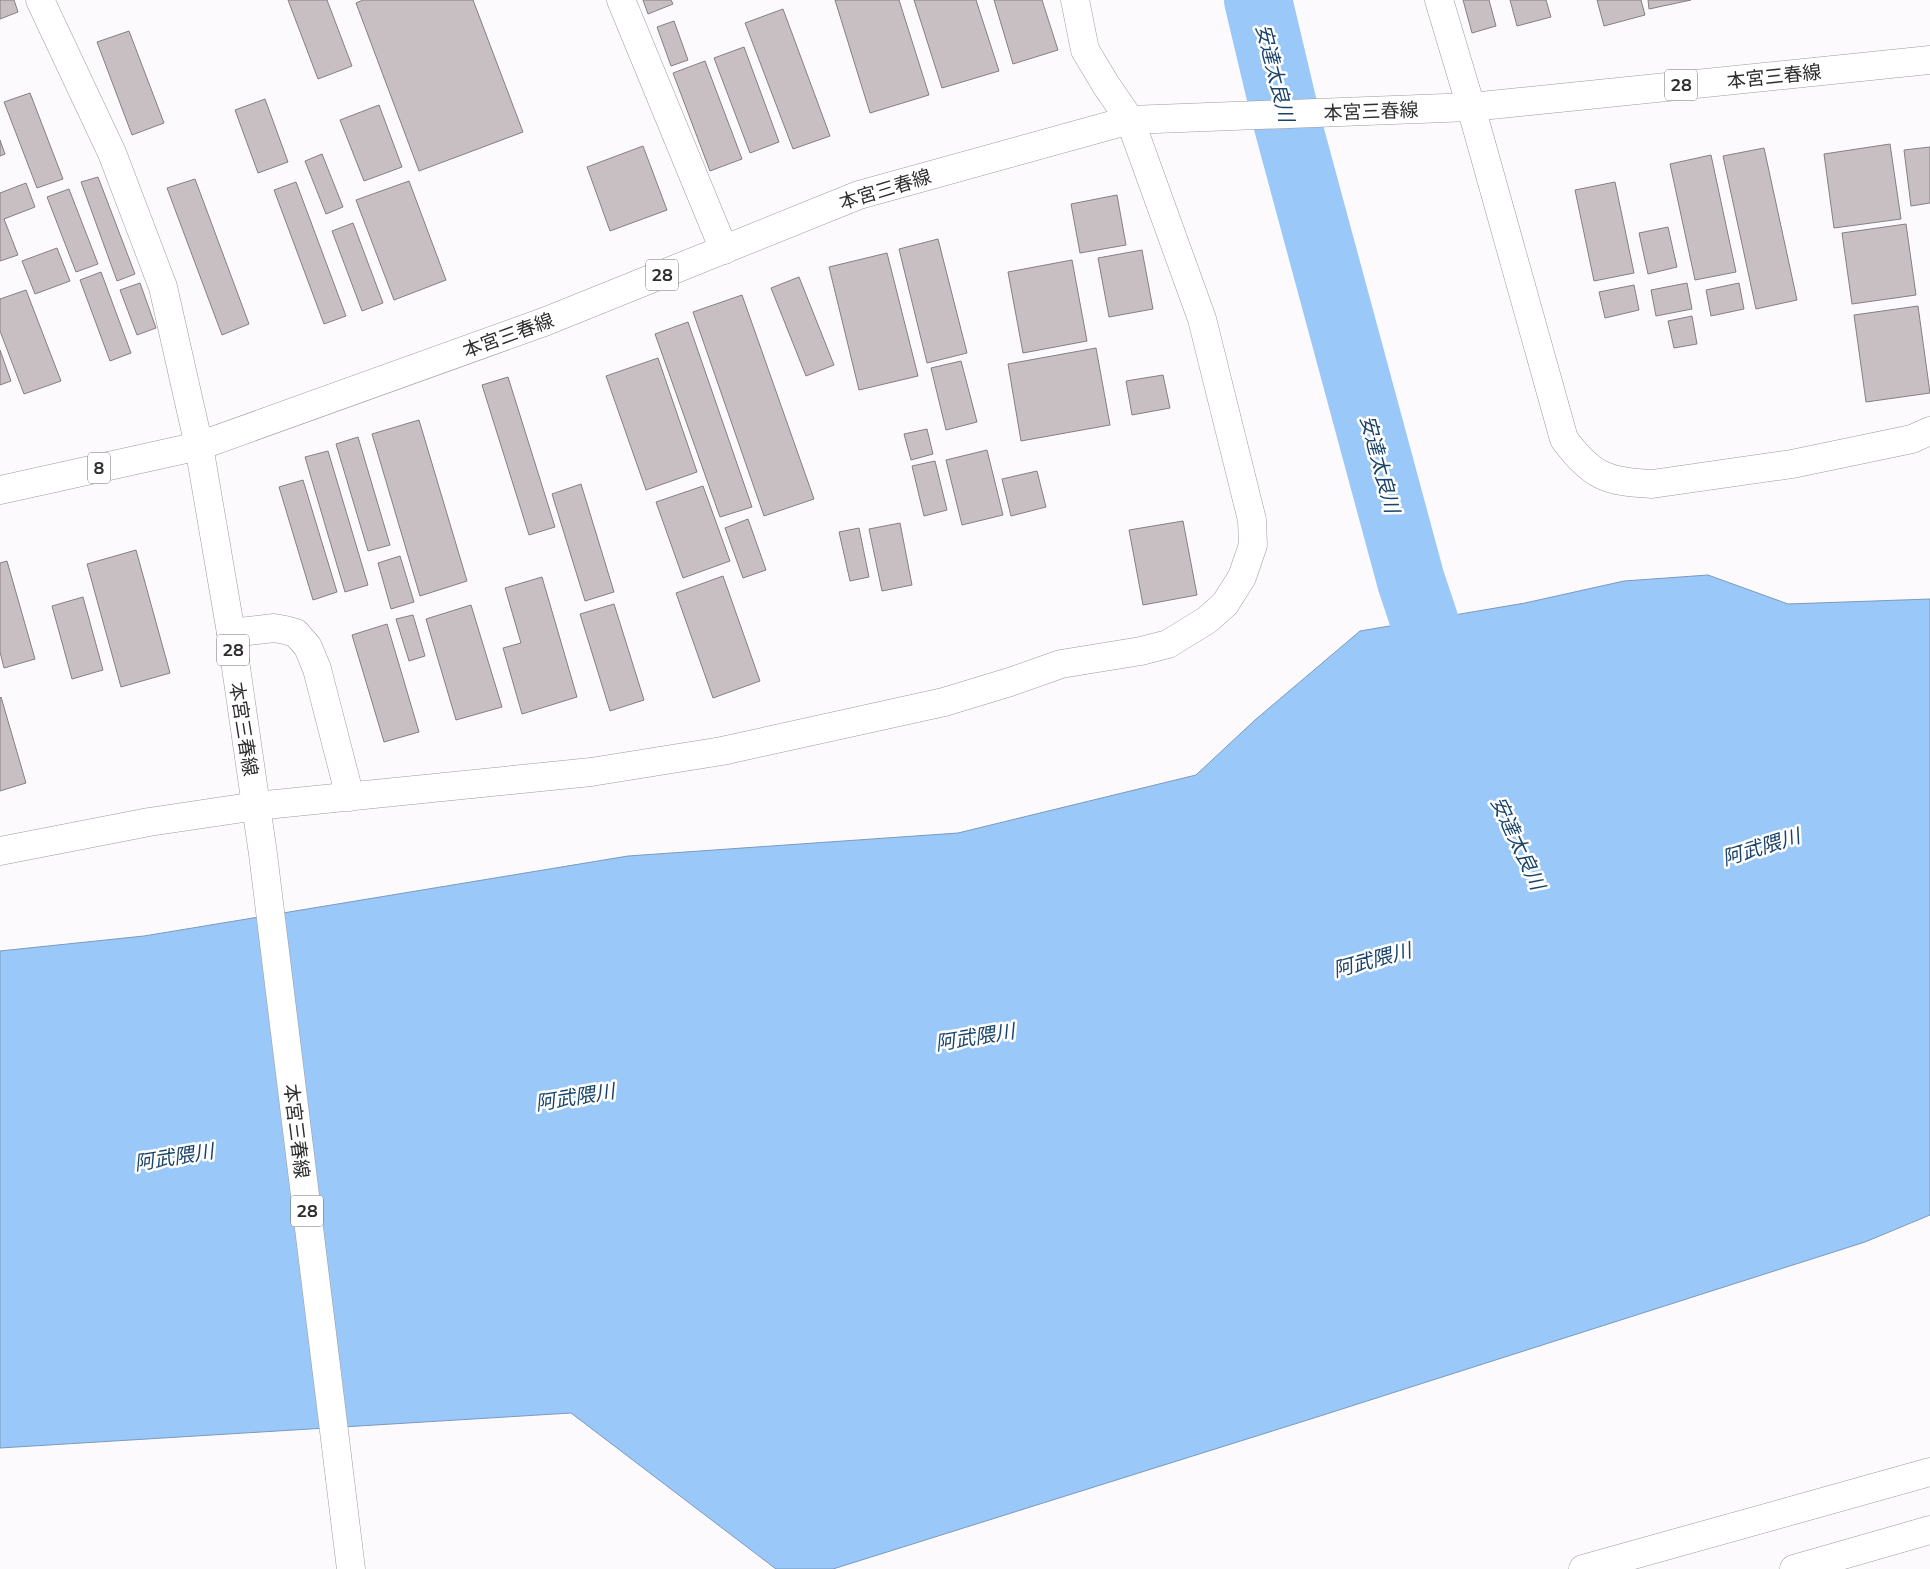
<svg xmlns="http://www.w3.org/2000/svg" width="1930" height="1569" font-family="Mulish,'Noto Sans JP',sans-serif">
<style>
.water{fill:#99c8f9;stroke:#7a9abd}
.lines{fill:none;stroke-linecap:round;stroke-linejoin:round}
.river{stroke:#99c8f9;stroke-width:68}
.building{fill:#c8bfc3;stroke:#867e82}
.street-casing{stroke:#9e9aa0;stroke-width:29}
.secondary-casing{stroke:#9e9aa0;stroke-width:29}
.primary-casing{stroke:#9e9aa0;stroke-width:29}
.street{stroke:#fff;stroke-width:28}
.secondary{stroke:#fff;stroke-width:28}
.primary{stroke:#fff;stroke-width:28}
.labels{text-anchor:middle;stroke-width:5;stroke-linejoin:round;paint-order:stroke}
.shield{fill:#fff;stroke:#6e6d6e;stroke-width:1}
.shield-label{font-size:18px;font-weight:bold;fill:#302e30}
.street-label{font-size:19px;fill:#302e30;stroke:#fff}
.water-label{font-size:20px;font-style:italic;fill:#1a436b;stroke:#fff}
</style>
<rect width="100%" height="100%" fill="#fdfafe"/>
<path class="water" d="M1708 575 1788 604 1930 599V1215L1865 1242 1317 1417 833 1569H776L571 1413 0 1448V951L144 936 628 856 958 833 1196 775 1255 720 1360 631 1525 603 1624 581Z"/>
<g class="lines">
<path class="river" d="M1258 0 1286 118 1411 581 1453 707"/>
</g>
<path class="building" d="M0 0H14L18 12 0 19Z
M288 0H327L352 66 318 79Z
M363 0H473L523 132 419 171 356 3Z
M643 0H671L673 4 648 14Z
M835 0H899L929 95 870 113Z
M914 0H976L999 71 942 88Z
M994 0H1042L1058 50 1013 64Z
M1463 0H1489L1496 26 1472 33Z
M1510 0H1546L1551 17 1517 26Z
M1597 0H1641L1645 15 1604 26Z
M1648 0H1691L1649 9Z
M783 9 830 136 793 149 745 23Z
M674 21 688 60 671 66 657 27Z
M129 31 164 123 132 135 97 42Z
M744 47 779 142 750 153 714 58Z
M705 61 742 159 710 171 673 73Z
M30 93 63 179 37 188 4 102Z
M265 99 288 162 258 173 235 110Z
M379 105 402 167 364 181 340 120Z
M0 140 5 154 0 156Z
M1890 144 1901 219 1834 228 1824 154Z
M643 146 667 210 610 231 587 167Z
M1930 147V203L1911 206 1904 150Z
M1764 148 1797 300 1756 309 1723 156Z
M322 154 343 207 326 214 305 161Z
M1711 155 1736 272 1695 280 1670 164Z
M98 177 135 274 117 281 81 182Z
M195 179 249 324 222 335 167 188Z
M409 181 446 280 394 300 356 200Z
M296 182 346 316 324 324 274 190Z
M1615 182 1634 273 1594 281 1575 190Z
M26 183 35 207 4 219 18 255 0 261V193Z
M69 189 98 264 76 272 47 197Z
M1117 195 1126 245 1080 253 1071 204Z
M353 223 383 303 362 311 332 231Z
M1906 224 1916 295 1852 304 1842 233Z
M1668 227 1677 267 1648 274 1639 233Z
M938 239 967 353 927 363 899 249Z
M57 248 70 281 35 294 22 261Z
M1142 250 1153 309 1109 317 1098 258Z
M887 253 918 376 859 390 829 267Z
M1072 260 1087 341 1023 353 1008 272Z
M101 272 131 353 110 361 80 280Z
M799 277 834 365 806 376 771 288Z
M140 283 156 328 137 335 120 290Z
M1687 283 1692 309 1656 316 1651 290Z
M1739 283 1744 309 1711 316 1706 290Z
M1634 285 1639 310 1605 318 1599 292Z
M26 290 61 381 24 394 0 331V299Z
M742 295 814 499 764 516 693 312Z
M1918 306 1930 393 1866 402 1854 315Z
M1692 316 1697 344 1674 348 1668 321Z
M688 322 752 507 720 517 655 334Z
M1096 348 1110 425 1021 441 1008 364Z
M0 350 11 381 0 385Z
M658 358 697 472 646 490 606 376Z
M961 361 977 422 946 430 931 368Z
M1163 375 1170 408 1132 415 1126 381Z
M508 377 555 527 529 535 482 385Z
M419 420 467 581 420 596 372 434Z
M927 429 933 454 911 460 904 434Z
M358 437 390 545 368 551 336 444Z
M987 450 1003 515 962 525 946 460Z
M328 451 368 585 345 592 305 457Z
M935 461 947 510 924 516 912 466Z
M1037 471 1046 507 1011 516 1002 479Z
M303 480 337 592 313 600 279 487Z
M581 484 614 592 585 601 552 494Z
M703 486 730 561 683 578 656 502Z
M748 519 766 570 743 578 725 528Z
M1183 521 1197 595 1143 605 1129 530Z
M900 523 912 585 882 591 869 529Z
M859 528 869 577 850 581 839 532Z
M136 550 170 673 121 687 87 564Z
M400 556 414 602 391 609 378 563Z
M7 561 35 659 4 668 0 652V563Z
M723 576 760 681 713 698 676 593Z
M542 577 577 697 522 714 503 648 521 643 505 588Z
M83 597 103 670 72 679 52 606Z
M614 604 644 700 610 711 580 614Z
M471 605 502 707 456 720 426 619Z
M413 615 425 656 409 661 396 619Z
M387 624 419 732 384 742 352 635Z
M1 697 26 783 0 791V698Z"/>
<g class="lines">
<defs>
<path id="street" d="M40 0 112 153 163 287 199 446
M1439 0 1471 107 1564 439C1591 476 1607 482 1652 484L1792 464 1912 439 1930 431
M231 633 274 628 285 630 296 633 308 647 317 669 350 797
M0 851 149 822 256 806 591 772 722 751 944 702 1010 682 1061 664 1141 651 1168 644 1207 620 1225 604 1242 577 1253 545 1252 520 1202 319 1130 120 1106 85 1085 50 1075 0
M1583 1569 1930 1472
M1794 1569 1930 1530"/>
<path id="secondary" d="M621 0 724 250"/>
<path id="primary" d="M199 446 231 633 263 854 351 1569
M0 490 199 446 544 322 859 195 1130 120 1471 107 1930 60"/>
</defs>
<use href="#street" class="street-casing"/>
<use href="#secondary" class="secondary-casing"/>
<use href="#primary" class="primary-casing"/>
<use href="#street" class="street"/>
<use href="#secondary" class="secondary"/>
<use href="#primary" class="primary"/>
</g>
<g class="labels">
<g class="shield">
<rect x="1665" y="69.5" width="32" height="31" rx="4"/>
<rect x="646" y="259.5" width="32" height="31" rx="4"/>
<rect x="88" y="452.5" width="22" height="31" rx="4"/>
<rect x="217" y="634.5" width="32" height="31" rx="4"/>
<rect x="291" y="1195.5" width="32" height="31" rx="4"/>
</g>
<g class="shield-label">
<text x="1681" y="91">28</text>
<text x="662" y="281">28</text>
<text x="99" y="474">8</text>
<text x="233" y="656">28</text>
<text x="307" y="1217">28</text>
</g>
<g class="street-label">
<text transform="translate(1774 76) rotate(-6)" y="7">本宮三春線</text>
<text transform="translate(1371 111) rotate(-2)" y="7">本宮三春線</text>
<text transform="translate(885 189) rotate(-17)" y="7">本宮三春線</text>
<text transform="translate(508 335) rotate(-20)" y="7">本宮三春線</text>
<text transform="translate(244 729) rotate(81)" y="7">本宮三春線</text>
<text transform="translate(297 1131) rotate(83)" y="7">本宮三春線</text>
</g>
<g class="water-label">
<text transform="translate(1275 73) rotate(76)" y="7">安達太良川</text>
<text transform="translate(1380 464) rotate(75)" y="7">安達太良川</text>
<text transform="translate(1518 843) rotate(65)" y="7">安達太良川</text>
<text transform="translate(1761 847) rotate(-17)" y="7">阿武隈川</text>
<text transform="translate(1372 960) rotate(-15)" y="7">阿武隈川</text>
<text transform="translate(975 1037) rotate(-9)" y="7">阿武隈川</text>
<text transform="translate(575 1097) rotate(-9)" y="7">阿武隈川</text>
<text transform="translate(174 1157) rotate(-9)" y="7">阿武隈川</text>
</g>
</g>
</svg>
